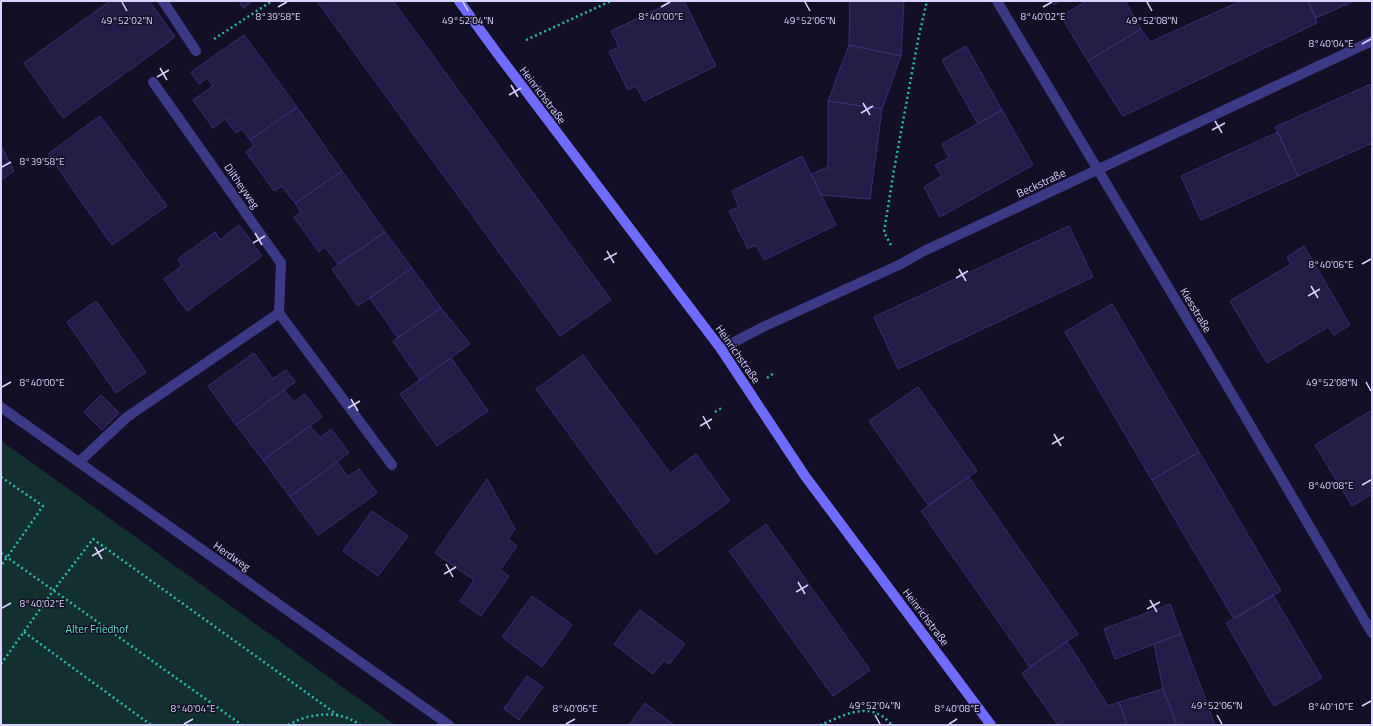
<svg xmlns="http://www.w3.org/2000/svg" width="1373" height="726" font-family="'Titillium Web',sans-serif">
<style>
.green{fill:#12302f}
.building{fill:#241b47;stroke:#3b2d73}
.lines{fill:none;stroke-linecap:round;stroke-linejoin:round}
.path{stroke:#2fb8b0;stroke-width:2.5;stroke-dasharray:2 3;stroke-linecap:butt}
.lane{stroke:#3d3a85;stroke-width:10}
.street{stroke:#3d3a85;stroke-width:10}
.secondary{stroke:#6f6bff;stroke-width:10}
.ticks{fill:none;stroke:#d9d4ff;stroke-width:1.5}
.labels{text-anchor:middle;stroke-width:3;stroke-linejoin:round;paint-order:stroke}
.street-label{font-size:11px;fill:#d9d4ff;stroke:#130f26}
.park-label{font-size:11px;fill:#5fe0c0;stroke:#130f26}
.ticks-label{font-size:10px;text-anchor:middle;fill:#d9d4ff;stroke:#130f26;stroke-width:3;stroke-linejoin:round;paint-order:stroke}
</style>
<rect width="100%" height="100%" fill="#130f26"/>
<path class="green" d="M1 441 83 499 395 725H1Z"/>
<path class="building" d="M110 1H149L175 37 63 118 24 63Z
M239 1H253L243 8Z
M317 1H393L611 300 560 336Z
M674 1H684L716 66 644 101 636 86 628 90 609 52 619 47 611 31Z
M850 1H904L901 56 849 45Z
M1052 1H1060L1054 5Z
M1087 1H1125L1141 29 1088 61 1061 16Z
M1241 1H1308L1317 23 1123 116 1088 61 1141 29 1150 42Z
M1308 1H1354L1316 18Z
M244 35 297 107 250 140 242 129 236 133 225 119 213 128 193 100 213 86 207 78 199 84 191 72Z
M849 45 901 56 882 109 828 101Z
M966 46 1002 110 978 124 942 60Z
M1371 84 1372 143 1298 176 1275 127Z
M828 101 882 109 870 199 821 195 811 174 828 167Z
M297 107 342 171 295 203 282 186 274 191 246 152 254 146 250 140Z
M1002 110 1033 165 940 217 924 187 942 176 935 165 949 158 942 144Z
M100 116 167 206 112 245 48 154Z
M1278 132 1298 176 1201 220 1181 176Z
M1 146 14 171 1 180Z
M802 156 836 225 764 260 756 245 748 249 729 211 739 207 732 191Z
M342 171 385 232 338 264 325 247 319 252 294 217 301 212 295 203Z
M239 225 262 256 187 311 164 279 182 266 178 259 215 232 220 240Z
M1069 226 1093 277 898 369 874 317Z
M385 232 412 268 358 306 332 269Z
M1304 246 1350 325 1334 335 1328 327 1267 363 1230 301 1291 264 1287 257Z
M412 268 441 308 398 338 370 298Z
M96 301 146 372 116 393 67 322Z
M1112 304 1199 452 1152 480 1065 332Z
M441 308 470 344 420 380 393 341Z
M254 353 273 379 286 370 295 382 236 425 208 386Z
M583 355 670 473 696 454 730 501 656 554 536 389Z
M451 358 488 411 437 446 400 394Z
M918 387 977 471 928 505 869 421Z
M284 390 294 402 305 394 322 417 263 460 236 425Z
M101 395 119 413 102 430 84 412Z
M1372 410V494L1352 506 1315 445Z
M310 426 320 438 331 429 349 453 290 497 263 460Z
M1199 452 1281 591 1234 619 1152 480Z
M337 462 348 477 359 469 377 493 318 535 290 497Z
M969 477 1078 634 1030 667 921 511Z
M487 479 515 529 508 539 517 546 500 570 509 576 481 616 460 601 474 580 435 553Z
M372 511 408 536 378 576 343 551Z
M766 524 870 670 833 696 729 551Z
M1273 595 1322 678 1274 706 1226 623Z
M532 596 572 625 542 667 502 637Z
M1170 604 1181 634 1115 659 1104 629Z
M640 610 685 644 669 664 664 660 653 674 614 644Z
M1181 634 1215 725H1177L1163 689 1154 644Z
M1067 641 1108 706 1119 702 1127 725H1058L1022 673Z
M527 676 543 687 519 720 504 709Z
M1163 689 1177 725H1127L1119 702Z
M645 703 674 725H629Z"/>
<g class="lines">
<path class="path" d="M214 39 272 1
M526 40 611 1
M891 245 884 232 894 170 918 40 927 1
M767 378 774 373
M715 412 723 407
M1 477 43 506 1 566
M1 553 242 725
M24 632 151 725
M1 664 53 591 93 539 339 716
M288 725C309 713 339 709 360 725
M820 725C839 718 861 704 880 715 885 717 889 722 892 725"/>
<path class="lane" d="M163 1 196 51"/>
<path class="street" d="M997 1 1229 389 1372 633
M153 82 281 263 279 313 392 465
M721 349 763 327 901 264 924 251 1372 41
M1 407 449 725
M79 462 127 417 279 313"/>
<path class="secondary" d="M459 1 497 53 721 349 805 476 991 725"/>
</g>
<path class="ticks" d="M122 2 127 11M463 2 468 11M805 2 810 11M1147 2 1152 11M278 7 287 2M661 7 670 2M1043 7 1052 2M1362 44 1371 39M160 68 167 80M157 77 169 70M511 85 518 97M509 95 521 88M863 103 870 115M861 113 873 106M1215 121 1222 133M1212 130 1225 123M2 167 11 162M255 233 262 245M253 243 265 236M607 251 614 263M604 260 617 253M1362 264 1371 259M959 269 966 281M956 278 968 271M1311 286 1318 298M1308 296 1320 289M1366 382 1371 391M2 387 11 382M351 399 358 411M348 408 360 401M703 416 710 429M700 426 712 419M1054 434 1061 446M1052 444 1064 437M1362 485 1371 480M95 547 102 559M92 556 104 549M446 564 453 577M444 574 456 567M798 582 805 594M796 592 808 585M1150 600 1157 612M2 608 11 603M1147 609 1160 602M1362 706 1371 701M875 715 880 724M1217 715 1222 724M184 724 193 719M566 724 575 719M949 724 957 719"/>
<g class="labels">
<g class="street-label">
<text transform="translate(543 95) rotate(53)" y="4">Heinrichstraße</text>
<text transform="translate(1041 183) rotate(-25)" y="4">Beckstraße</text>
<text transform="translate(242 186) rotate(55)" y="4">Diltheyweg</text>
<text transform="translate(1196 310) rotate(59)" y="4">Kiesstraße</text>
<text transform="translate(738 354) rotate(55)" y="4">Heinrichstraße</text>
<text transform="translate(232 556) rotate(35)" y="4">Herdweg</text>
<text transform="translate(926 617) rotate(53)" y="4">Heinrichstraße</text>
</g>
<g class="park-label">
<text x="97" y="633">Alter Friedhof</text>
</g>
</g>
<g class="ticks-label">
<text x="278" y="20">8°39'58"E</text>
<text x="661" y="20">8°40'00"E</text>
<text x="1043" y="20">8°40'02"E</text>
<text x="127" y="24">49°52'02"N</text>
<text x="468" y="24">49°52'04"N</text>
<text x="810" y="24">49°52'06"N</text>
<text x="1152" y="24">49°52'08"N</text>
<text x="1331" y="47">8°40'04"E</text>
<text x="42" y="165">8°39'58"E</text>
<text x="1331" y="268">8°40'06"E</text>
<text x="1332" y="386">49°52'08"N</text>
<text x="42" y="386">8°40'00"E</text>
<text x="1331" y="489">8°40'08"E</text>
<text x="42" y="607">8°40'02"E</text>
<text x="875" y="709">49°52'04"N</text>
<text x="1217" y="709">49°52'06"N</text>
<text x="1331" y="710">8°40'10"E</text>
<text x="193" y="712">8°40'04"E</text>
<text x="575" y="712">8°40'06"E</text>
<text x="957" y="712">8°40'08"E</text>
</g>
<rect width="1373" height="726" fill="none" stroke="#d9d4ff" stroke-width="4"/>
</svg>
